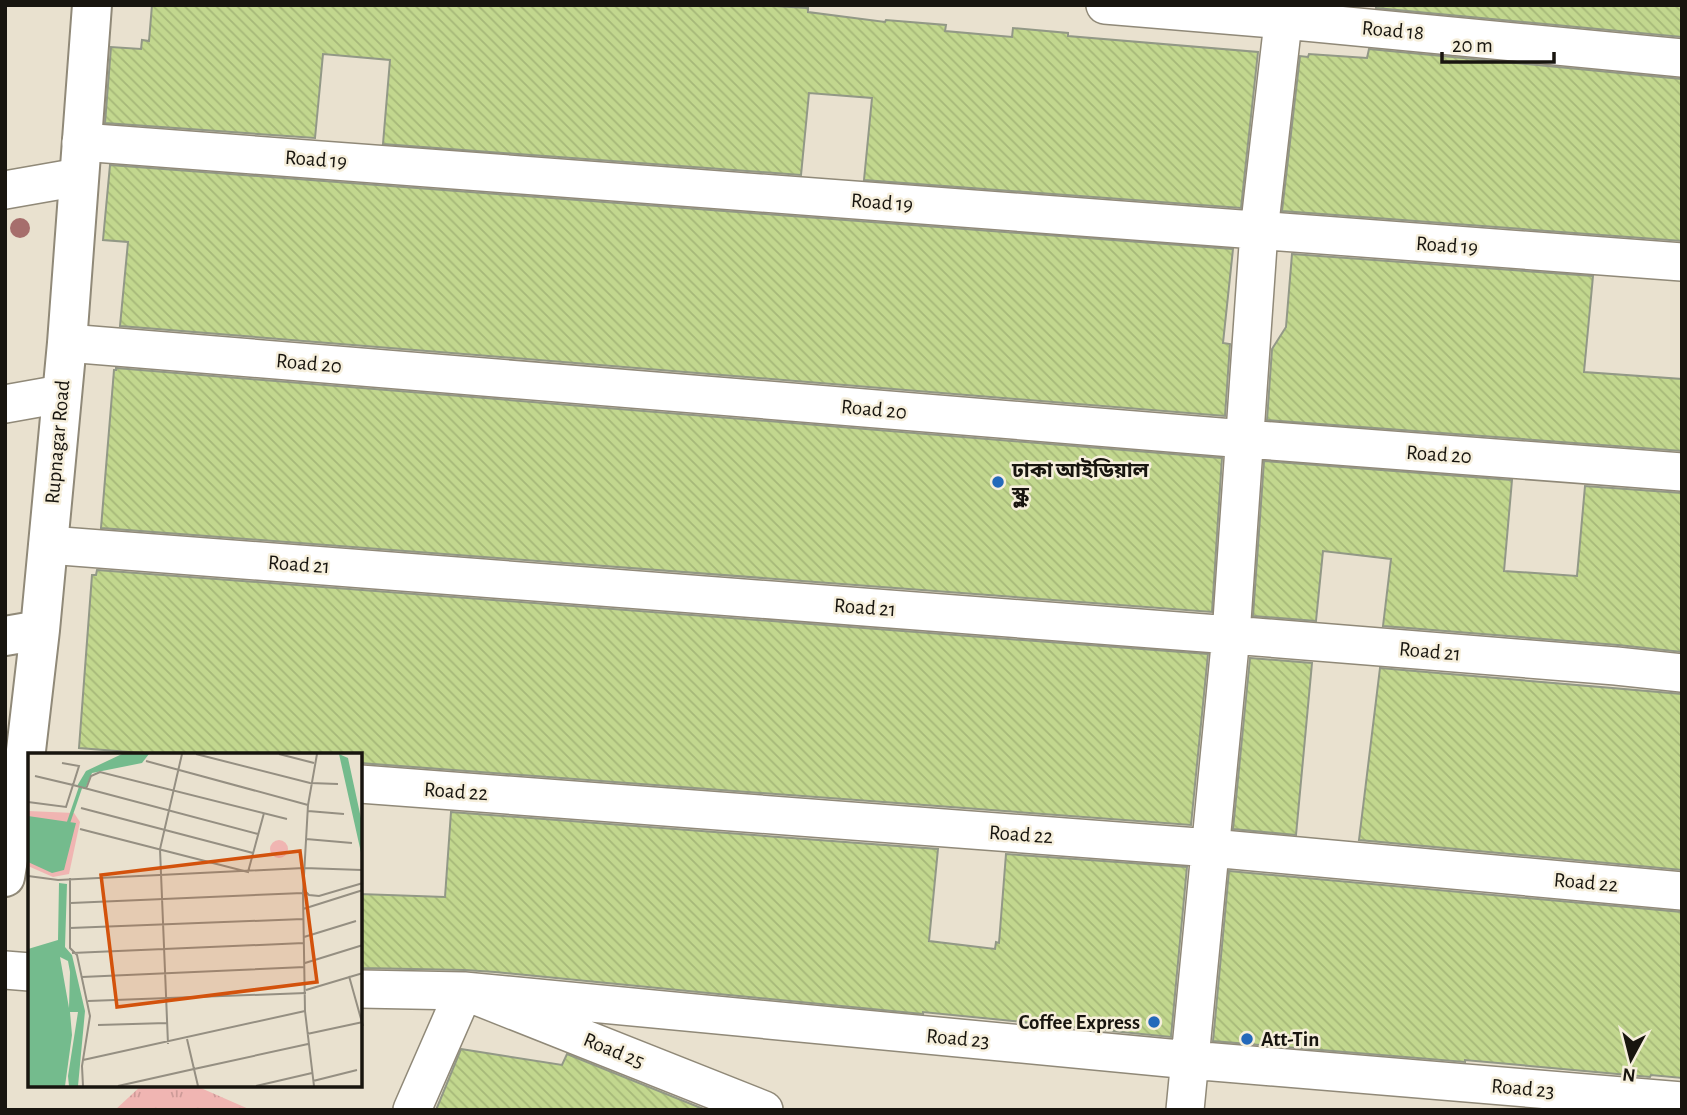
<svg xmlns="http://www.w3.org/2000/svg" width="1687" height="1115" font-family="'Alegreya Sans','Noto Sans Bengali',sans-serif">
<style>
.park{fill:url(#park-tufts)}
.building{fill:url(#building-back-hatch);stroke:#929886;stroke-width:2}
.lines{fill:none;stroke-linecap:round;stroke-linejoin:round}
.minor-casing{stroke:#908978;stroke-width:40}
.tertiary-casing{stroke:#908978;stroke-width:42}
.minor{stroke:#fff;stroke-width:37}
.tertiary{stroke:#fff;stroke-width:38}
.tree{fill:#a66e6c}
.poi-dot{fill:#2469ba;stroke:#f6efdc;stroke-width:2.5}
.labels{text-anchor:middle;stroke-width:5;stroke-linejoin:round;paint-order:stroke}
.street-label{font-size:21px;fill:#18150f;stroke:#f6efdc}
.poi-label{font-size:21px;font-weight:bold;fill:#18150f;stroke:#f6efdc;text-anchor:start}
.inset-river{fill:none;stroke:#74bb8d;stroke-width:3.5}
.inset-road{fill:none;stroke:#958f82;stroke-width:2}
.view{fill:#d3520c;fill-opacity:0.15;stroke:#d3520c;stroke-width:3.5}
.inset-edge{fill:none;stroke:#18150f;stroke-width:3.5}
</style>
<defs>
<pattern id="park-tufts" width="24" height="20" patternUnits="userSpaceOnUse" patternTransform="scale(1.75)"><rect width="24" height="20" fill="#f0b5b2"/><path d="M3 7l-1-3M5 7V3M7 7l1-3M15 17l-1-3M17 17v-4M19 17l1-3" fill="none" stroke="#cd9b98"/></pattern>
<pattern id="building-back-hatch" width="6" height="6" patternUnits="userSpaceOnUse" patternTransform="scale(1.75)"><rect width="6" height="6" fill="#c2d78e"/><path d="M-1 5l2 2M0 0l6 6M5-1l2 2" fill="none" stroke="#a6b879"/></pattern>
</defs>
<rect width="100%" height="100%" fill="#e9e1cf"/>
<path class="park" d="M142 1085H194L251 1110H115Z"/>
<path class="building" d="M152 5H757L808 8V12L885 22 886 20 946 25 945 31 1012 37 1013 28 1068 33V36L1258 52 1241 208 864 180 872 98 809 93 801 175 383 144 390 60 323 54 315 138 105 123 111 47 141 49 142 40 149 41Z
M1376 5H1682V37L1376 8Z
M1369 49 1682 79V241L1282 211 1300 56 1308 57 1309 54 1367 58Z
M110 165 1233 249 1223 343 1230 344 1225 416 120 326 128 242 103 240Z
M1292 254 1593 276 1584 372 1682 379V451L1267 420 1272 349 1286 327Z
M116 368 1222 458 1212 612 101 528 114 370H116Z
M1264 461 1512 480 1504 571 1577 576 1585 486 1682 493V652L1618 645 1383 626 1391 559 1323 551 1316 621 1253 616Z
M97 570 1208 654 1191 825 360 763V754H155L79 748 92 575H96Z
M1250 658 1312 663 1296 835 1233 829Z
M1380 668 1682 694V870L1359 840Z
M451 812 938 849 929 941 995 949 996 942 999 943 1006 854 1187 867 1171 1037 923 1012V1014L495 972 465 970 360 968V894L445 897Z
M1229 871 1682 912V1078L1651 1075 1650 1077 1465 1060V1062L1213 1041Z
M461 1049 562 1065 567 1054 706 1110H436Z"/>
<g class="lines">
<defs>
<path id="minor" d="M1105 5 1284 20 1682 58
M81 142 1682 262
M5 190 79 177
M67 343 1245 439 1682 472
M5 404 61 394
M48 545 1231 635 1616 666 1682 673
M360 784 1211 848 1682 891
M5 970 30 972
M360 989 464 991 1190 1060 1682 1101
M412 1110 464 991 764 1110
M1185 1110 1231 635 1259 231 1285 5"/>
<path id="tertiary" d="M5 636 40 630
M5 877 25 759 40 630 67 343 92 5"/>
</defs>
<use href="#minor" class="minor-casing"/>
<use href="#tertiary" class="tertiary-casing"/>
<use href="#minor" class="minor"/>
<use href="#tertiary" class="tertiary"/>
</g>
<circle class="tree" cx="20" cy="228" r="10"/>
<g class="poi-dot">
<circle cx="998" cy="482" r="7"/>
<circle cx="1154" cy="1022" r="7"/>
<circle cx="1247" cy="1039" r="7"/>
</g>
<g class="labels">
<g class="street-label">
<text transform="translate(1393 30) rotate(5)" y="7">Road 18</text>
<text transform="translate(316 159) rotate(4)" y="7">Road 19</text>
<text transform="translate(882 202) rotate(4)" y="7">Road 19</text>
<text transform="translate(1447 245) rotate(4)" y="7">Road 19</text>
<text transform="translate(309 363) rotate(5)" y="7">Road 20</text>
<text transform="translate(874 409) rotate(5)" y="7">Road 20</text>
<text transform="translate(57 442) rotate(-85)" y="7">Rupnagar Road</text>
<text transform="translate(1439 454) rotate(4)" y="7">Road 20</text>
<text transform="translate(299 564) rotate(4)" y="7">Road 21</text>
<text transform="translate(865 607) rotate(4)" y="7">Road 21</text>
<text transform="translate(1430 651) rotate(5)" y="7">Road 21</text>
<text transform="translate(456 791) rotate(4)" y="7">Road 22</text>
<text transform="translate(1021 834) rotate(4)" y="7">Road 22</text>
<text transform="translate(1586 882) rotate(5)" y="7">Road 22</text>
<text transform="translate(958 1038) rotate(5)" y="7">Road 23</text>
<text transform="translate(614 1050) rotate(22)" y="7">Road 25</text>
<text transform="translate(1523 1088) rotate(5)" y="7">Road 23</text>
</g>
<g class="poi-label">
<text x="1012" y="477">ঢাকা আইডিয়াল<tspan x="1012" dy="24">স্কুল</tspan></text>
<text x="1140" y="1029" text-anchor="end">Coffee Express</text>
<text x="1261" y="1046">Att-Tin</text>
</g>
</g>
<g transform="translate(28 753)">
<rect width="334" height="334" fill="#e9e1cf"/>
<path d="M0 58 46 60 52 69 41 121 25 124 0 113Z" fill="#f0b5b2"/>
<path d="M242 96a9 9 0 1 1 18 0a9 9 0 1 1-18 0Z" fill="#f0b5b2"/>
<path d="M94 1H121L114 10 64 20 57 36 49 33 58 18ZM311 1 320 5 334 70V104ZM0 63 48 70 36 117 24 120 0 109ZM31 130 39 131 37 194 44 202 57 258 50 333H41L40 323 50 259H42L44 282 37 333H0V196L30 187ZM32 204 40 208 42 219 41 255Z" fill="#74bb8d" fill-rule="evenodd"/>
<path class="inset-river" d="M40 71 53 33"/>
<path class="inset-road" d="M168 1 282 30 310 31M251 1 286 10M118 8 280 52M7 23 45 32 51 13 34 10M58 36 63 23 72 19 259 66M0 49 38 54 45 32 230 81M53 55 225 100M280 58 316 61M52 76 220 119 236 60M278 86 324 90M0 123 30 127 276 115 334 117M42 125V195L49 202 62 263 54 313 55 333M275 136 281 142 291 143 335 130M43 150 275 140M275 156 335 137M42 175 275 166M276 184 328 168M44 200 276 190M277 210 335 192M321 223 335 273M54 224 277 214M278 237 335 220M60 248 278 240M70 272 139 270M279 281 335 269M159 286 166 316 280 291M140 291 132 96 154 1M55 307 277 258M285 328 329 317M90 333 166 316 170 333M228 333 284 320M286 333 277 258 275 140 280 52 289 1"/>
<path class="view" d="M272 98 289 229 89 254 73 122Z"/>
<rect width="334" height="334" class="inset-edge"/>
</g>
<rect width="1687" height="1115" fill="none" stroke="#18150f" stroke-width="14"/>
<g transform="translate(1631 1059) rotate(187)" stroke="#f6efdc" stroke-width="5" paint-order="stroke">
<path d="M0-5L12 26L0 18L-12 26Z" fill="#18150f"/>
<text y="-10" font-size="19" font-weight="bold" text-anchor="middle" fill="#18150f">N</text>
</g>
<path d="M1442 52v10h112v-10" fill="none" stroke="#18150f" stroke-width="3.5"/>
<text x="1452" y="52" font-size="21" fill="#18150f" stroke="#f6efdc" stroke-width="5" paint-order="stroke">20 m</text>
</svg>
